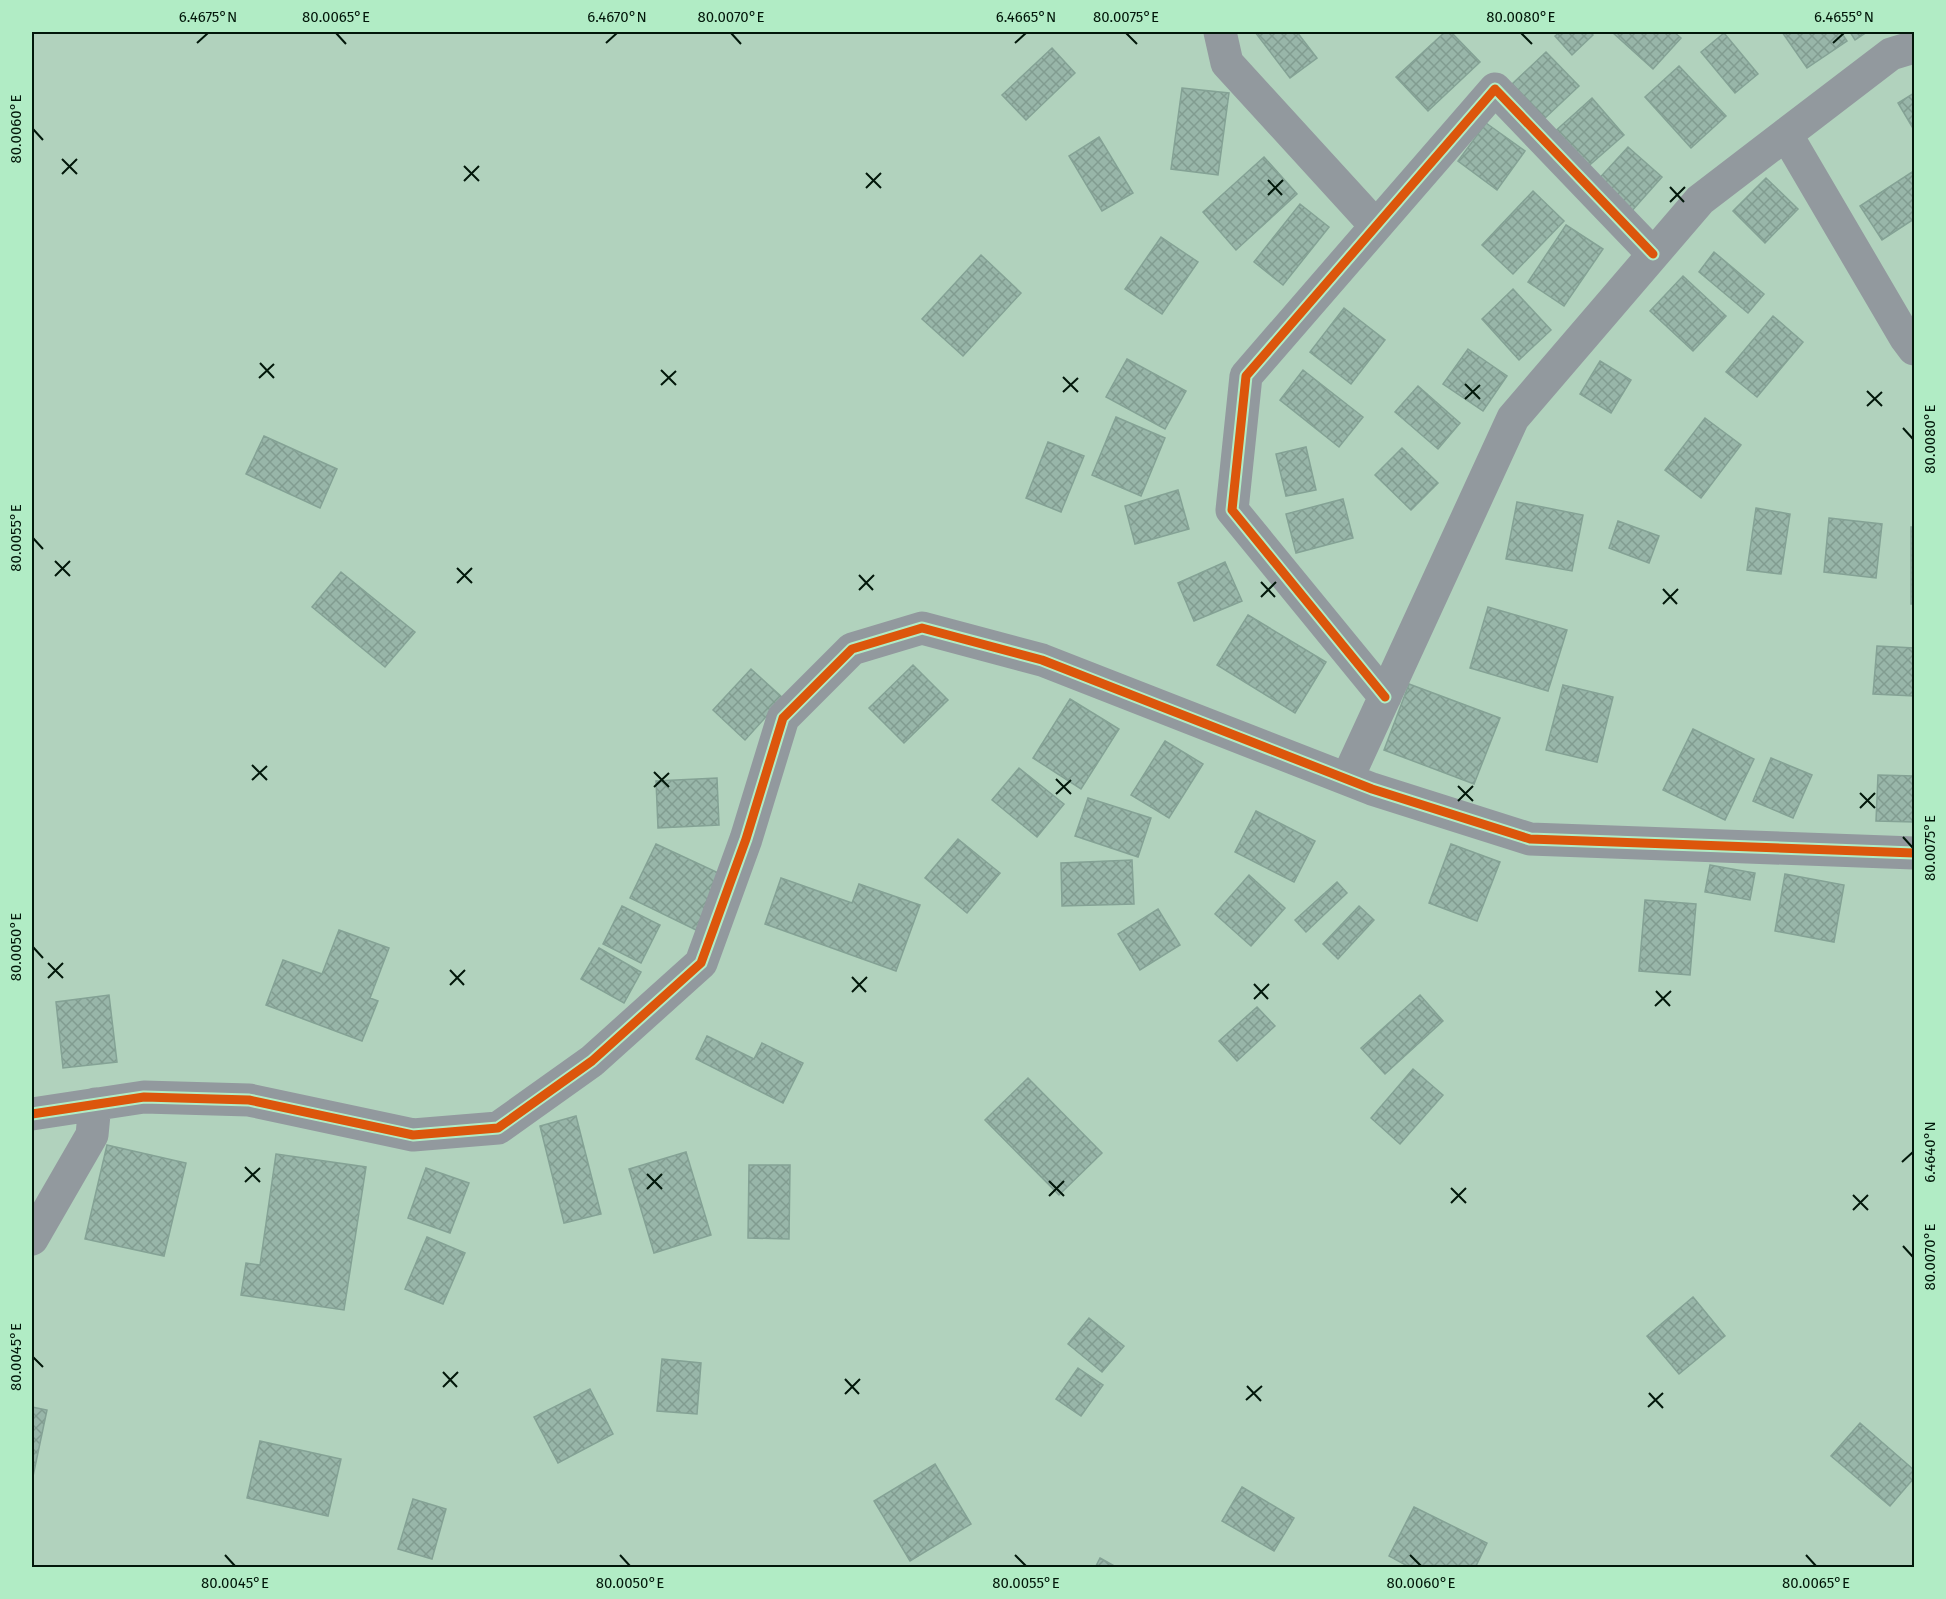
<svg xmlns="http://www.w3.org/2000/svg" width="1946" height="1599" font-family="'Fira Sans',sans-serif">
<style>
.building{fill:url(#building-cross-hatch);stroke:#84a295;stroke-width:1.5}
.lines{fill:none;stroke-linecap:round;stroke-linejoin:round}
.minor{stroke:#92999e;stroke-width:33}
.cycleway-casing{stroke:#b1ecc5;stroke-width:13}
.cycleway{stroke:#dc560c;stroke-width:9}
.ticks{fill:none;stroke:#02170a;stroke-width:2}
.neatline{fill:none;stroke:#02170a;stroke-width:2}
.ticks-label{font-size:15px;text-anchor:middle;fill:#02170a}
</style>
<defs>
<pattern id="building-cross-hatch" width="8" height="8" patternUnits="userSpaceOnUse" patternTransform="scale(1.5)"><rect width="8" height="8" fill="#98b6a9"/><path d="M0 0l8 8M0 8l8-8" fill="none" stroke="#819c90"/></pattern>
</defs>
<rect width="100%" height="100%" fill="#b1d2bd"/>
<path class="building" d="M1255 32H1297L1317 58 1290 78Z
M1445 32H1451L1480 62 1428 111 1396 77Z
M1560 32H1590L1593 35 1572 55 1555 36Z
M1612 32H1674L1681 38 1653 69Z
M1782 32H1841L1847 41 1807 68Z
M1850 32H1867L1855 40Z
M1724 33 1758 74 1735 93 1701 52Z
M1052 48 1075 73 1026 120 1002 95Z
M1546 52 1579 86 1544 119 1512 84Z
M1679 66 1726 116 1691 148 1645 97Z
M1182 88 1229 93 1218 175 1171 169Z
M1914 93V130L1898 103Z
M1592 98 1624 135 1584 170 1552 134Z
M1486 123 1525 151 1497 190 1458 161Z
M1099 137 1133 193 1102 211 1069 156Z
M1628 147 1662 177 1630 213 1595 183Z
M1264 157 1297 194 1236 250 1203 212Z
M1912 172 1914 175V219L1882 240 1860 206Z
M1766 178 1798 209 1765 243 1733 211Z
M1533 191 1564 221 1513 274 1482 245Z
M1300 204 1329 227 1283 285 1254 262Z
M1566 225 1603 249 1564 306 1528 282Z
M1161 237 1198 262 1162 314 1125 289Z
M1714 252 1764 294 1748 313 1699 272Z
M981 255 1021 293 963 356 922 319Z
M1683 276 1726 316 1693 351 1650 311Z
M1513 289 1551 330 1519 360 1482 319Z
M1344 308 1385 340 1351 384 1310 352Z
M1773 316 1803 342 1757 397 1726 372Z
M1468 349 1507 376 1483 411 1443 384Z
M1127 359 1186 391 1165 429 1106 397Z
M1600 361 1631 380 1611 413 1580 394Z
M1303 370 1363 417 1339 447 1280 400Z
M1418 386 1460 423 1438 449 1395 412Z
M1116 417 1165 438 1141 496 1092 475Z
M1705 418 1741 445 1701 498 1665 470Z
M264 436 337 469 320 508 246 474Z
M1048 442 1084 456 1061 512 1026 498Z
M1306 447 1316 490 1286 496 1276 454Z
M1402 448 1438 483 1411 510 1375 475Z
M1178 490 1189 529 1135 544 1125 506Z
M1343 499 1353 538 1296 553 1286 514Z
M1517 502 1583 515 1572 571 1506 559Z
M1756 508 1790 514 1781 574 1747 570Z
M1829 518 1882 524 1876 578 1824 572Z
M1618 521 1659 536 1649 563 1609 548Z
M1911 527H1914V604H1911Z
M1225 562 1242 601 1194 621 1178 583Z
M341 572 415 632 385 667 312 607Z
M1488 607 1567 630 1548 691 1470 668Z
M1248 615 1326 662 1295 713 1217 665Z
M1877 646 1914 648V696L1873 694Z
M913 665 948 700 904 743 869 708Z
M751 669 783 698 745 740 713 710Z
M1409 684 1500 718 1474 784 1384 750Z
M1563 685 1613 697 1597 762 1546 750Z
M1070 699 1119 729 1081 789 1033 758Z
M1693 729 1754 759 1725 820 1663 790Z
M1165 741 1203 764 1169 818 1131 795Z
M1771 758 1812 775 1793 818 1753 801Z
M1019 768 1064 804 1037 837 992 800Z
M1878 775 1914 776V822L1876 821Z
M717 778 719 825 658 828 656 781Z
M1088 798 1151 818 1138 857 1075 836Z
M1256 811 1315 841 1294 882 1235 852Z
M958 839 1000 873 967 913 925 878Z
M656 844 723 875 696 930 630 898Z
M1451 844 1500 862 1477 921 1429 903Z
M1132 860 1134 904 1062 906 1061 863Z
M1710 865 1755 873 1750 900 1705 892Z
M1785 874 1844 885 1834 942 1775 931Z
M1249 875 1285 908 1251 946 1215 914Z
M781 878 852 903 859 884 920 905 896 971 765 924Z
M1337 882 1347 893 1306 932 1295 920Z
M1645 900 1696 904 1690 975 1639 971Z
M622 906 660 925 641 963 603 944Z
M1359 906 1374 920 1338 959 1323 944Z
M1158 909 1180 945 1140 970 1118 934Z
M339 930 389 948 370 998 378 1001 362 1041 266 1005 283 960 322 974Z
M599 948 641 972 624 1003 581 979Z
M109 995 117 1062 63 1068 56 1002Z
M1420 995 1443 1021 1385 1074 1361 1048Z
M1257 1007 1275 1026 1237 1061 1219 1041Z
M707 1036 754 1059 762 1043 803 1063 783 1103 696 1059Z
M1413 1069 1443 1095 1400 1144 1371 1118Z
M1028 1078 1102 1153 1059 1195 985 1120Z
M576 1116 601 1214 564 1223 540 1126Z
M107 1145 186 1163 164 1256 85 1239Z
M686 1152 711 1235 654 1253 629 1169Z
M276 1154 366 1167 344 1310 241 1295 246 1263 260 1265Z
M749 1165H790L789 1239 748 1238Z
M426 1168 469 1183 450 1233 408 1218Z
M427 1237 465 1253 443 1304 405 1289Z
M1693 1297 1725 1336 1679 1374 1647 1336Z
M1089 1318 1124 1346 1102 1372 1068 1344Z
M662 1359 701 1363 697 1414 657 1411Z
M1078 1368 1103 1385 1081 1416 1056 1399Z
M590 1389 613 1434 558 1463 534 1417Z
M32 1407 47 1410 32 1481Z
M1860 1423 1914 1470V1478L1890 1506 1831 1456Z
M260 1441 341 1459 328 1516 247 1498Z
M935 1464 971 1524 910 1561 874 1501Z
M1242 1487 1294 1518 1274 1551 1222 1521Z
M413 1499 446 1509 432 1559 398 1549Z
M1414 1507 1487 1543 1475 1568H1411L1389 1556Z
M1100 1558 1118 1568H1095Z"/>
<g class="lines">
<path class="minor" d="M1220 32 1227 63 1376 226
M1786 134 1905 337 1914 349
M1385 697 1232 510 1246 376 1495 89 1653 254
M1347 779 1513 418 1700 200 1891 54 1914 47
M32 1114 144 1097 249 1100 413 1135 498 1128 592 1061 701 963 746 839 783 718 852 649 922 628 1042 660 1372 789 1530 839 1914 853
M32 1239 92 1135 95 1104"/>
<defs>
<path id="cycleway" d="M1385 697 1232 510 1246 376 1495 89 1653 254
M32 1114 144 1097 249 1100 413 1135 498 1128 592 1061 701 963 746 839 783 718 852 649 922 628 1042 660 1372 789 1530 839 1914 853"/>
</defs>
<use href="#cycleway" class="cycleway-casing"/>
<use href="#cycleway" class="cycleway"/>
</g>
<path class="ticks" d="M336 33 346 44M731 33 741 44M1126 33 1137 44M1521 33 1532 44M197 43 208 33M606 43 617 33M1015 43 1026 33M1833 43 1844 33M33 129 43 140M62 159 77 174M464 166 479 181M866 173 881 188M62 174 77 159M1268 180 1282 195M464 181 479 166M1670 187 1684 202M866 188 881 173M1268 195 1283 180M1670 202 1685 187M260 363 274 378M661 370 676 385M1063 377 1078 392M259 378 274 364M1465 384 1480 399M661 385 676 371M1867 391 1882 406M1063 392 1078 378M1465 399 1480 385M1867 406 1882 392M1903 428 1913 439M33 538 43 549M55 561 70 576M457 568 472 583M859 575 873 590M55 576 70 561M1261 582 1275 597M457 583 472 568M1663 589 1677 604M859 590 874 575M1261 597 1276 582M1663 604 1678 589M252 765 267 780M654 772 669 787M1056 779 1071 794M252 780 267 766M1458 786 1473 801M654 787 669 773M1860 793 1875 808M1056 794 1071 780M1458 801 1473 786M1860 808 1875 793M1903 837 1913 848M33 947 43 958M48 963 63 978M450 970 464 985M852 977 866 992M48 978 63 963M1254 984 1268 999M450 985 465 970M1656 991 1670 1006M852 992 867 977M1254 999 1269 984M1655 1006 1671 991M1902 1162 1913 1152M245 1167 260 1182M647 1174 662 1189M1049 1181 1064 1196M245 1182 260 1168M1451 1188 1466 1203M647 1189 662 1174M1853 1195 1868 1210M1049 1196 1064 1181M1451 1203 1466 1188M1853 1210 1868 1195M1903 1246 1913 1257M33 1357 43 1367M443 1372 457 1387M845 1379 859 1394M1247 1386 1261 1401M443 1387 458 1372M1649 1393 1663 1408M845 1394 860 1379M1246 1400 1262 1386M1648 1407 1663 1393M225 1555 235 1566M620 1555 630 1566M1015 1555 1026 1566M1410 1555 1421 1566M1806 1555 1816 1566"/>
<rect width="1946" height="1599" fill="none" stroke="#b1ecc5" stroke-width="66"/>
<rect x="33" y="33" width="1880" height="1533" class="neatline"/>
<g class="ticks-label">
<text x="208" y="22">6.4675°N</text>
<text x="336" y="22">80.0065°E</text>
<text x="617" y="22">6.4670°N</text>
<text x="731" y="22">80.0070°E</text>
<text x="1026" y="22">6.4665°N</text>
<text x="1126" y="22">80.0075°E</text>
<text x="1521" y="22">80.0080°E</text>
<text x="1844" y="22">6.4655°N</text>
<text transform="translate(16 129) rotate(-90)" y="5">80.0060°E</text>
<text transform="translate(1930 439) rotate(-90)" y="5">80.0080°E</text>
<text transform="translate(16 538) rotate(-90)" y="5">80.0055°E</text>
<text transform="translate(1930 848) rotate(-90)" y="5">80.0075°E</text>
<text transform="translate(16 947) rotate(-90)" y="5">80.0050°E</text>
<text transform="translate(1930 1152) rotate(-90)" y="5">6.4640°N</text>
<text transform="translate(1930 1257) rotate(-90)" y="5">80.0070°E</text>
<text transform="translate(16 1357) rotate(-90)" y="5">80.0045°E</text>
<text x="235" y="1588">80.0045°E</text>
<text x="630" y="1588">80.0050°E</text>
<text x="1026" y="1588">80.0055°E</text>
<text x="1421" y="1588">80.0060°E</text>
<text x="1816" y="1588">80.0065°E</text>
</g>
</svg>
